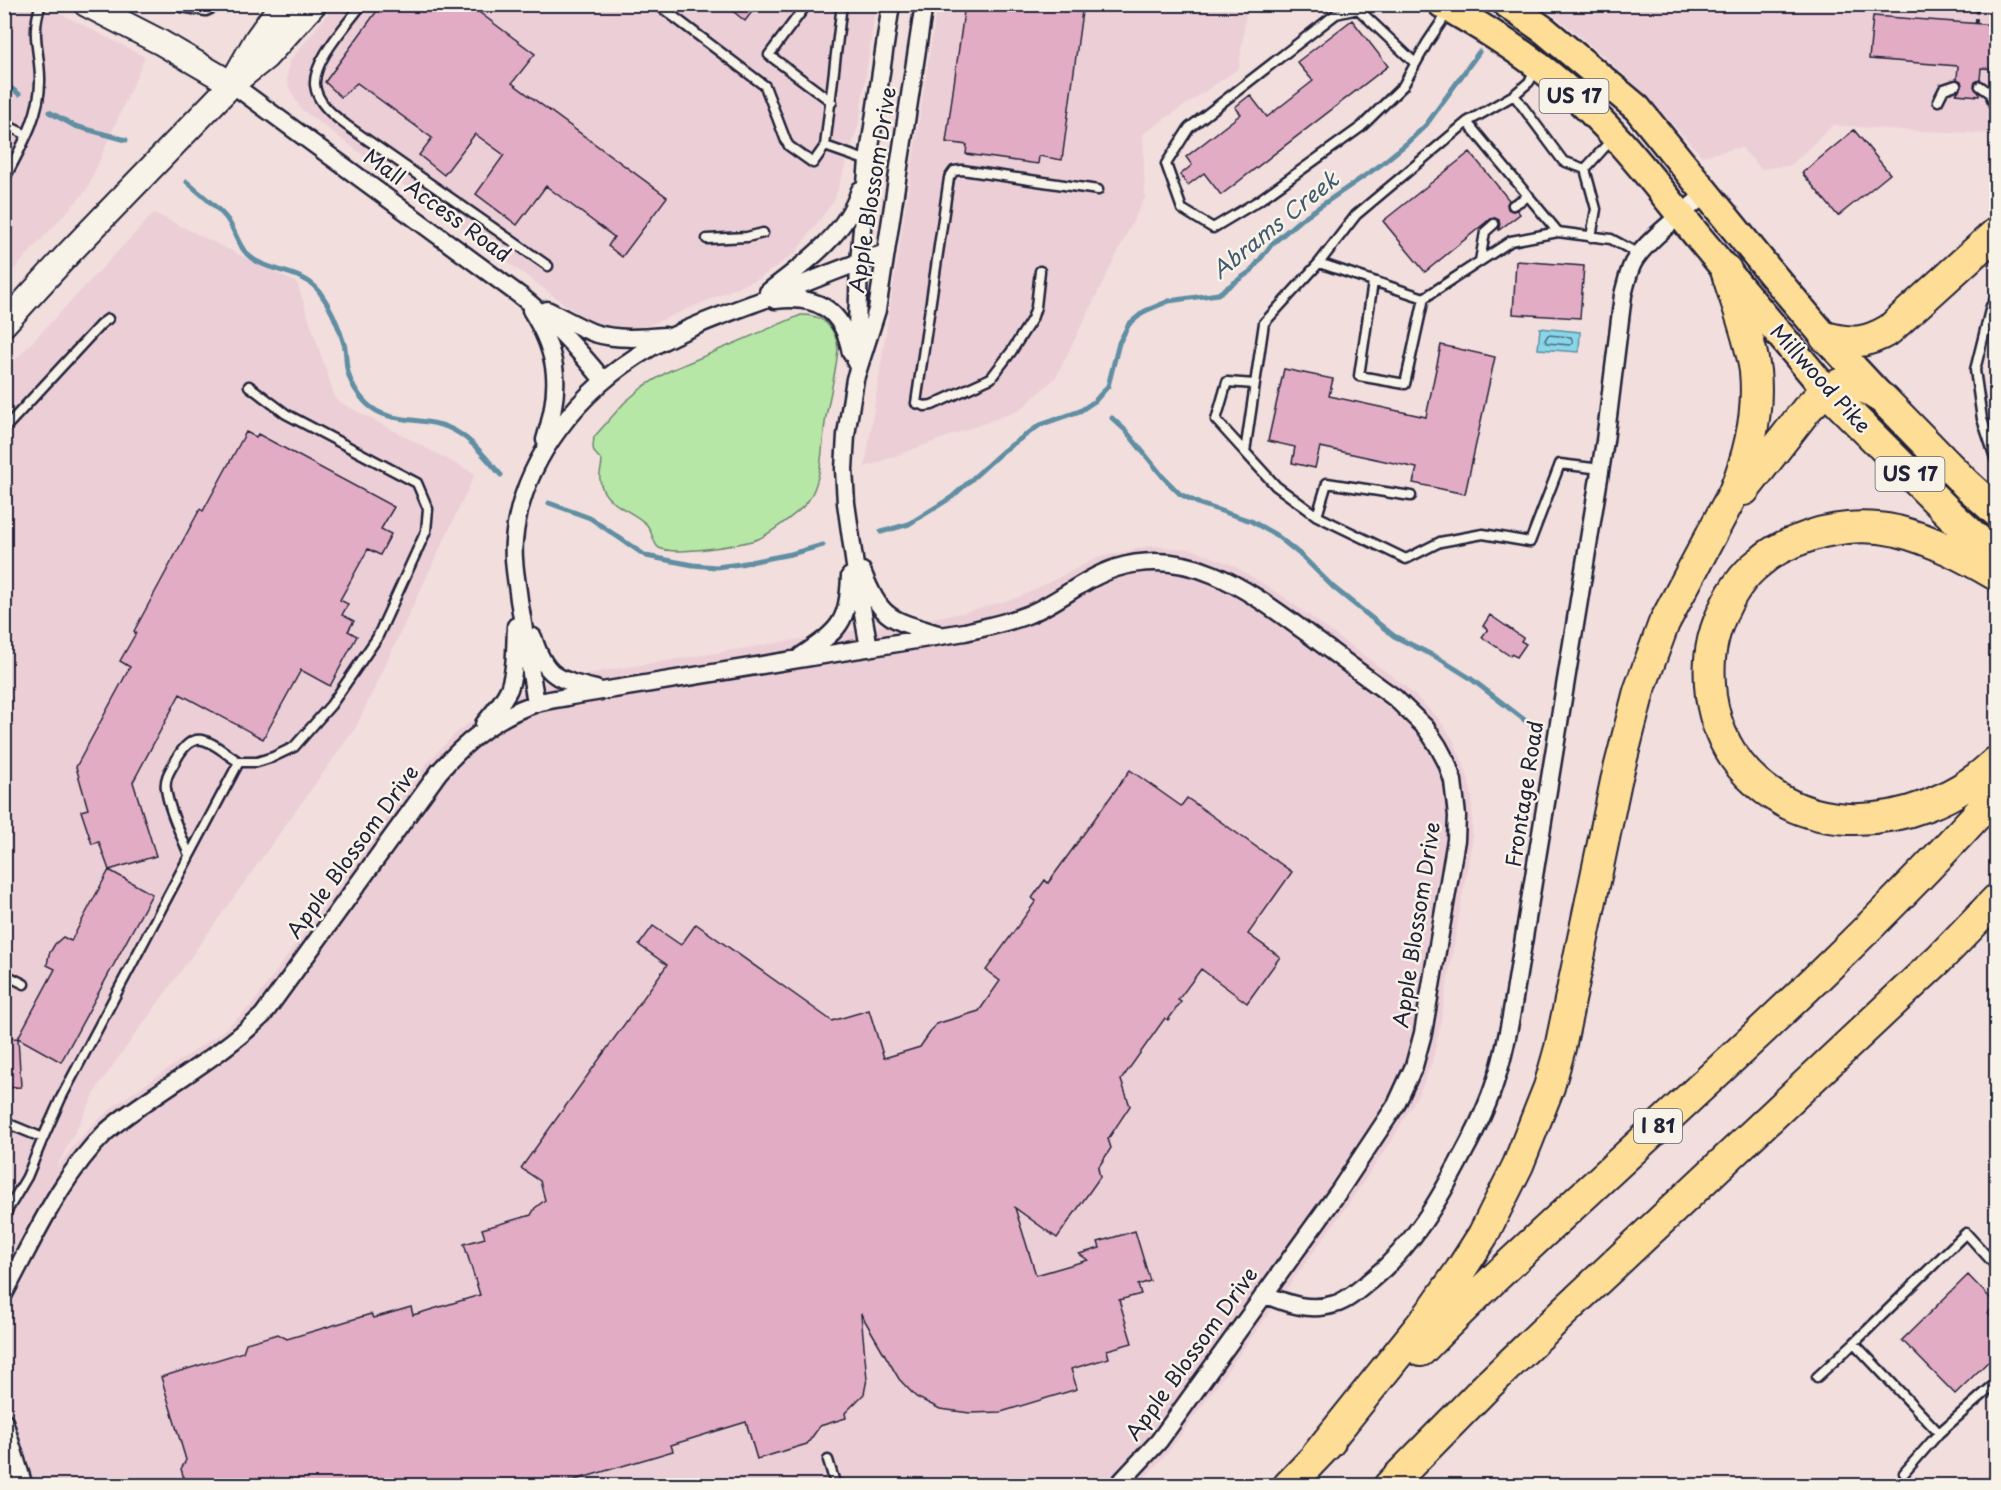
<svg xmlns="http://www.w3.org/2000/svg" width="2001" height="1490" font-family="'Playpen Sans',sans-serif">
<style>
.built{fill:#eccfd6}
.green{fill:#b6e7a6;stroke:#6c8470;stroke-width:1.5}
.water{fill:#89d6e9;stroke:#608ea3;stroke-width:1.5}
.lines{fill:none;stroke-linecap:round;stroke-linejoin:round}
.shore{stroke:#4b6a81;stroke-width:1.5}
.stream{stroke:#608ea3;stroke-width:5}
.building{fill:#e2acc4;stroke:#22223b;stroke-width:1.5}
.lane-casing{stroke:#22223b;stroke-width:13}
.street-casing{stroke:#22223b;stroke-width:21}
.secondary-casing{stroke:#22223b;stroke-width:28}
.primary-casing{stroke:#22223b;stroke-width:32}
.highway-casing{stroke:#22223b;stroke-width:34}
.path{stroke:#22223b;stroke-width:3;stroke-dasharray:6 4.5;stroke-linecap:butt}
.lane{stroke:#f7f3e8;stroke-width:8}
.street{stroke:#f7f3e8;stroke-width:16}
.secondary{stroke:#f7f3e8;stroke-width:24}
.primary{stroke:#fedd96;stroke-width:27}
.highway{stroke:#fedd96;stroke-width:30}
.labels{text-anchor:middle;stroke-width:5;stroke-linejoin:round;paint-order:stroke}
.shield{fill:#f7f3e8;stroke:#62616f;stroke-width:1.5}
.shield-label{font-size:20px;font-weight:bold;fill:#22223b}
.street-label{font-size:21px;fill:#22223b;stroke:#f7f3e8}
.water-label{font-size:22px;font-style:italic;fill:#41586f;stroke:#f7f3e8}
</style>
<rect width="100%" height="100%" fill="#f1dedd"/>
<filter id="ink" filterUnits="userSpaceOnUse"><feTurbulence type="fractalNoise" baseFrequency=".0167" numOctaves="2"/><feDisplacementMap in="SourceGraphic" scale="12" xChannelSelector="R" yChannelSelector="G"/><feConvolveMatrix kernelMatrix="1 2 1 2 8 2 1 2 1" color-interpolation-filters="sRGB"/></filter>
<g filter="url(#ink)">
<path class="built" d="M1547 4 1996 5V134L1899 130 1833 125 1791 165 1761 169 1741 147 1702 156 1644 94 1605 57 1545 8Z
M5 5H44L145 57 86 191 5 279Z
M335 5H876L859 123 834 201 795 253 760 278 650 325 625 330 614 329 591 323 578 314 301 109 290 90 287 80 289 62Z
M937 5H1247L1239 68 1143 134 1145 197 1056 377 1020 410 865 467Z
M154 213 297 283 336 400 475 474 356 727 99 1085 56 1169 74 1145 97 1121 118 1103 219 1034 252 1005 427 763 457 732 494 706 542 685 562 679 604 671 962 613 1020 597 1099 557 1150 546 1189 549 1200 552 1232 565 1252 577 1281 595 1405 686 1438 718 1452 738 1461 757 1468 778 1472 796V841L1438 1036 1432 1062 1422 1087 1394 1137 1351 1200 1170 1450 1138 1485 8 1486 5 1476V371Z"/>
<path class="green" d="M801 315C823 314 836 328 838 349 836 372 830 394 826 417 821 443 824 477 808 501 802 510 768 535 758 539 740 545 676 556 659 548 654 546 652 531 647 525 633 509 602 506 600 479 599 473 602 467 602 461L594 452 593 447 594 437 624 403 644 386 669 371Z"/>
<path class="water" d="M1540 328 1580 332 1579 352 1538 349Z"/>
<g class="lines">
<path class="shore" d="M1548 335 1571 337 1573 343 1570 345 1547 343 1545 340Z"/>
<path class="stream" d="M4 83 19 94
M49 112 75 126 126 140
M187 182C200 194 217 206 227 219 238 235 239 253 258 262 279 273 304 272 319 291 330 306 339 327 344 344 347 353 345 363 348 372 350 382 358 395 366 403 388 425 420 416 447 427 471 437 484 456 501 475
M1112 418 1126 431 1164 478 1180 494 1200 504 1251 521 1276 535 1302 556 1333 587 1394 636 1440 659 1470 678 1531 725
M549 503 590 518 646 556 693 565 716 567 740 564 791 554 823 545
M881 532 909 524 952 497 1003 451 1040 425 1080 411 1095 401 1108 386 1119 343 1129 324 1145 311 1169 301 1218 294 1251 271 1272 244 1300 220 1379 166 1406 144 1426 125 1479 52"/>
</g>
<path class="building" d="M382 4H468L535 54 512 83 667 197 622 257 608 246 614 237 546 186 517 225 476 194 504 155 475 134 444 175 419 155 432 138 357 83 341 97 325 82Z
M724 4H758L745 21Z
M965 4H1083L1062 160 1039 156 1038 164 966 154 967 145 946 142Z
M1873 16 1996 25V69L1981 68 1980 80 1975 82 1974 86 1979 93V96L1956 94 1962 86 1961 81 1957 79 1958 66 1869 59Z
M1352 20 1388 66 1221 195 1204 173 1188 185 1180 175 1192 165 1186 157 1241 114 1235 107 1250 95 1267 117 1313 81 1297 62Z
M1854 130 1890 174 1838 216 1802 173Z
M1470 152 1509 200 1507 204 1508 209 1512 211 1517 210 1520 214 1499 230V220L1495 218 1490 219 1425 272 1383 221Z
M1516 261 1584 266 1580 318 1513 314Z
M1441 345 1495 357 1465 494 1413 483 1417 468 1320 447 1315 468 1292 463 1295 447 1268 441 1284 369 1333 379 1329 396 1426 417Z
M246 432 256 437 258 434 394 507 381 529 391 534 380 555 368 549 340 600 348 604 342 615 354 621 348 631 357 636 330 686 301 670 263 739 180 694 133 782 156 856 109 870 99 842 92 844 81 811 88 809 76 767 130 667 120 661 136 633 134 631 200 509 203 511Z
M1490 615 1523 638 1521 641 1526 644 1517 657 1511 654 1510 656 1482 637 1488 629 1483 626Z
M1130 770 1181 806 1187 798 1292 872 1248 934 1280 957 1247 1003 1201 969 1178 1000 1181 1002 1168 1020 1165 1018 1121 1080 1130 1106 1108 1139 1111 1148 1098 1168 1100 1177 1057 1238 1015 1208 1036 1275 1088 1260 1079 1254 1100 1248 1098 1242 1135 1231 1150 1281 1138 1285 1141 1294 1119 1300 1132 1343 1107 1350 1109 1358 1071 1369 1077 1389 1001 1412 970 1413 940 1409 916 1397 899 1379 861 1314 867 1379 864 1394 845 1413 846 1418 820 1426 807 1444 757 1459 746 1422 671 1445 673 1451 558 1485H186L181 1469 186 1460 161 1377 243 1352 246 1343 278 1334 287 1339 371 1314 373 1318 411 1307 413 1315 480 1295 464 1244 485 1238 482 1229 531 1215 535 1208 545 1200 540 1181 521 1168 667 965 639 945 653 926 681 945 696 924 832 1021 869 1010 884 1058 920 1047 936 1024 979 1011 1000 981 986 970 1036 901 1032 898 1045 880 1048 883Z
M109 870 152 894 61 1062 18 1038 55 969 47 965 49 954 55 944 63 937 71 941Z
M18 1038 21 1087 4 1088V1039Z
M1968 1275 1996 1304 1988 1313 1996 1321V1354L1955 1394 1902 1340Z"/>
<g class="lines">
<defs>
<path id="lane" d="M177 4 181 7 206 11 221 4
M362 4C348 24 313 60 315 85 317 103 333 115 346 125L548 266
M657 4 765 86 786 141 789 146 813 163 825 146 842 4
M807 4 769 55 832 102
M1415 63 1358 9 1336 14 1189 128 1166 164 1182 209 1213 228 1258 201 1361 127 1403 86 1427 43 1448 12
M1536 69 1529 82 1514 95 1563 161 1585 169 1596 209 1591 237
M1980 86 1990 93 1995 107
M1938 101 1944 89 1956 85
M1467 122 1514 95
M4 124 27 135
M825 146 868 161
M1585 169 1613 138
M4 180C20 149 41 115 40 79 40 50 30 35 41 4
M1513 205 1529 196
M707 239 747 237 763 233
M1480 261 1485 232 1494 224
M1319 263 1356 215 1467 122 1558 232
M1040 271 1036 307 1032 319 1011 352 991 378 932 405 925 406 916 403 949 178 954 171 962 170 1098 190
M1373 282 1359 376 1405 384 1424 298
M1996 299 1991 306 1975 370 1982 419 1996 461
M4 429 101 324 108 319
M1245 452 1216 420 1227 382 1255 384
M1601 469 1560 464 1530 542 1483 534 1440 542 1406 559 1317 516 1276 486 1245 452 1264 323 1319 263 1424 298 1511 241 1558 232 1611 239 1639 254
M1317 516 1327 483 1411 496
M189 855C181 834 169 811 166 789 164 778 171 769 176 760 196 723 212 745 239 762
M4 974 24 984
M4 1122 43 1138 61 1098 239 762H257L273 757 294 747 331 705 377 638 426 531 428 509 417 483 286 414 249 386
M4 1216 27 1177 43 1138
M1996 1266 1966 1233 1854 1343 1939 1433 1996 1383
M1817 1377 1854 1343
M828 1460 836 1486
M1904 1473 1939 1433"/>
<path id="street" d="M232 84 522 297C553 322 578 349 603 380
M768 292C803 265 846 235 860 190
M775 300C817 295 843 309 851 353
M531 310C560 356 561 389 545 440
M547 310C562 317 578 327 594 333 617 340 641 338 665 336
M856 363 859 262 868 161 891 4
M862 571C882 620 889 619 938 634
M533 637C545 677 558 680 596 689
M869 648 857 580 846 503 844 469 846 435 855 379 877 310 924 4
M801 656C839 630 848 624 850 576
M536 703C530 669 525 634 519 600 517 581 512 561 514 541 521 460 581 388 650 348 685 328 725 314 763 300 804 284 844 266 886 253
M484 724C493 713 503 702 509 689 516 669 515 647 516 626
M4 1294C34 1239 60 1177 106 1132 120 1119 137 1108 153 1097 191 1071 230 1047 263 1015L439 772C465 742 495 717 534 704 545 700 559 699 571 696L965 632C986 627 1007 623 1027 615 1058 603 1084 578 1116 568 1191 545 1250 592 1307 633 1336 655 1366 677 1395 698L1426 728 1438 746 1447 763 1453 781 1457 816 1456 840 1423 1033 1414 1066 1396 1105 1339 1191 1159 1441 1117 1486
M1264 1294C1287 1304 1310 1312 1335 1304 1349 1300 1361 1288 1372 1279 1413 1246 1439 1200 1463 1154 1476 1130 1488 1106 1496 1079 1503 1059 1507 1038 1511 1017L1605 441 1623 295C1626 284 1628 273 1633 263 1645 241 1685 212 1705 194
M4 1421 24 1486"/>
<path id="secondary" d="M86 4 160 42 232 84
M237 74 257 39 282 4
M4 324 69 253 232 84 266 57 314 4"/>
<path id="primary" d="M1442 4C1483 27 1524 53 1560 83 1614 128 1656 185 1700 239 1742 290 1784 339 1826 390
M1507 4 1544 30 1637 108 1770 272 1825 337 1879 395"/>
<path id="highway" d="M1825 337C1851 344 1865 344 1889 330L1996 233
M1826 390 1955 519 1996 557
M1744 490 1807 409 1826 390 1842 383H1852L1865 388 1883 399 1966 484 1996 511
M1996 575C1965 557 1933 540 1897 531 1865 524 1830 527 1799 540 1785 545 1771 552 1760 562 1740 577 1728 598 1719 621 1709 646 1708 669 1711 696 1721 767 1777 815 1848 819 1902 821 1957 799 1996 762
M1421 1351C1481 1289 1545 1231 1608 1173 1741 1050 1875 929 1996 794
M1316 1456 1429 1315 1460 1271 1483 1235 1518 1165 1549 1087 1560 1048 1616 781 1639 691 1664 623 1734 492C1749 455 1759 412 1755 371 1750 337 1736 303 1726 270
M1288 1486 1330 1442
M1389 1486 1486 1387 1568 1308 1939 959 1996 900"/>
</defs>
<use href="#lane" class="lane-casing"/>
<use href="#street" class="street-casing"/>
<use href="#secondary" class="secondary-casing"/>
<use href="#primary" class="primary-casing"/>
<use href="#highway" class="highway-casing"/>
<path class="path" d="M1976 24 1978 4"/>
<use href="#lane" class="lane"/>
<use href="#street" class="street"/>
<use href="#secondary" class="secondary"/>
<use href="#primary" class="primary"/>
<use href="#highway" class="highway"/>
</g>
</g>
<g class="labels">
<g class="shield">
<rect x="1539.5" y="79" width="69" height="34" rx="4.5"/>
<rect x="1875.5" y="457" width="69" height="34" rx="4.5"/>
<rect x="1634" y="1109" width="48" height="34" rx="4.5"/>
</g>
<g class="shield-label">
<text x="1574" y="103">US 17</text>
<text x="1910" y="481">US 17</text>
<text x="1658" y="1133">I 81</text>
</g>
<g class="street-label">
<text transform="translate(873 190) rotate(-81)" y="7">Apple Blossom Drive</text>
<text transform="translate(437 206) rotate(36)" y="7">Mall Access Road</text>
<text transform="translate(1820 379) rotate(48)" y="7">Millwood Pike</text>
<text transform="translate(1525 794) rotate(-81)" y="7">Frontage Road</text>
<text transform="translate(353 852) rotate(-54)" y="7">Apple Blossom Drive</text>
<text transform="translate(1417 925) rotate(-81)" y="7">Apple Blossom Drive</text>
<text transform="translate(1192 1354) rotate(-54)" y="7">Apple Blossom Drive</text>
</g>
<g class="water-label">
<text transform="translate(1275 225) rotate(-39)" y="8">Abrams Creek</text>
</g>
</g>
<rect width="2001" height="1490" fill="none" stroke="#f7f3e8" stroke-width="24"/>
<rect x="12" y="12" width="1977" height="1466" fill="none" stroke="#22223b" stroke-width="2" filter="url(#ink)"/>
</svg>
